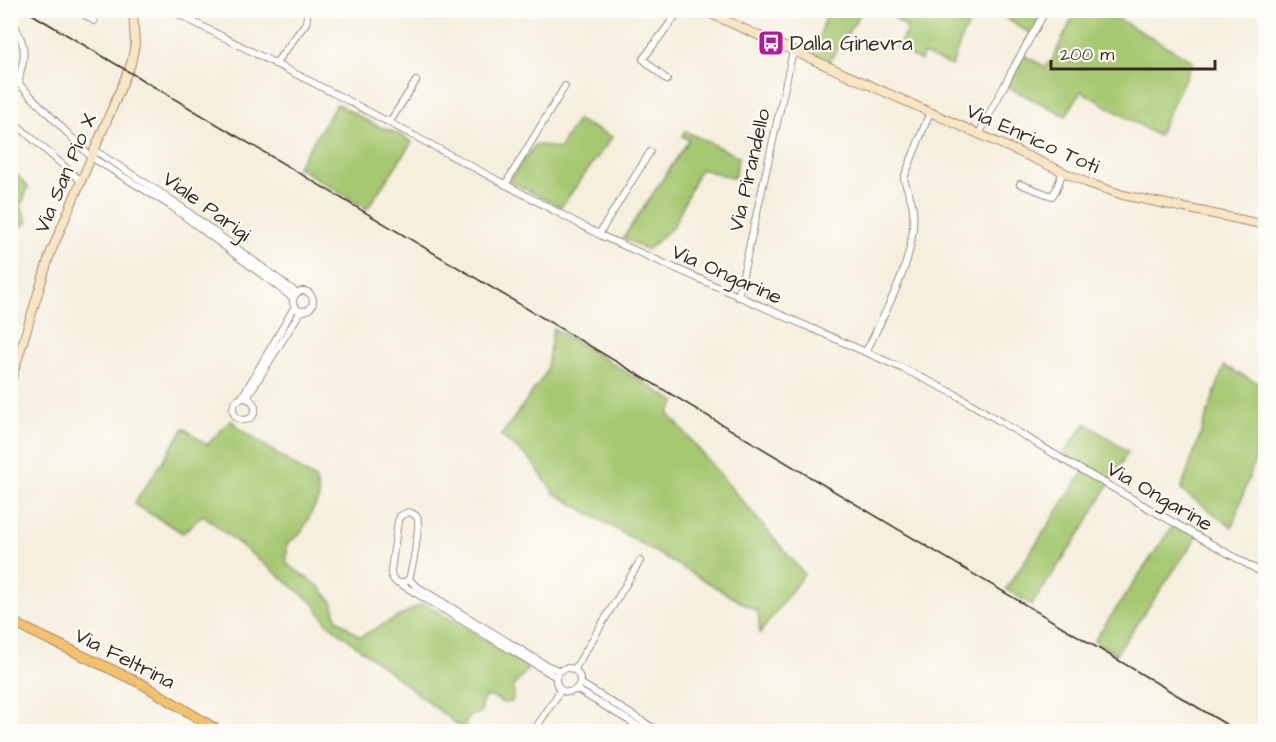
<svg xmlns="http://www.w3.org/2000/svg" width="1276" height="742" font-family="'Architects Daughter',sans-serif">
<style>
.green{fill:#a6c871;stroke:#707948;stroke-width:1.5}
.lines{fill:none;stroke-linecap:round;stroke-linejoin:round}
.street-casing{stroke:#988c7e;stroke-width:8}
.secondary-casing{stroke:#988c7e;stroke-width:10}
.primary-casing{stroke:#988c7e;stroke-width:11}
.street{stroke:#fff;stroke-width:6}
.secondary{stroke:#fbe6c4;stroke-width:8}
.primary{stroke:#f5c16b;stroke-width:9}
.rail{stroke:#3b2a1e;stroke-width:1.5}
.labels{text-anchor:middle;stroke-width:4.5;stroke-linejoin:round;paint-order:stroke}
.poi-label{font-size:21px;fill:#3b2a1e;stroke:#fdfcf7;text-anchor:start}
.street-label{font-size:21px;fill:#3b2a1e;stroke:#fdfcf7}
</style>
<rect width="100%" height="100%" fill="#fdfcf7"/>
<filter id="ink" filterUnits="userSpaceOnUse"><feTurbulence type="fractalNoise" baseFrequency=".0167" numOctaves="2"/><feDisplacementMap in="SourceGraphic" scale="12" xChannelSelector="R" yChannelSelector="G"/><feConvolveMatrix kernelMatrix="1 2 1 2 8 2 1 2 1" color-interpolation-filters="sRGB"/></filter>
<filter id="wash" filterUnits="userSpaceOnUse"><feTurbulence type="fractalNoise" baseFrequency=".008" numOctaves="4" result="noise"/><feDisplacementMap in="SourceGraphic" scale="24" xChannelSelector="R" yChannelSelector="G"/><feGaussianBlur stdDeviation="1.35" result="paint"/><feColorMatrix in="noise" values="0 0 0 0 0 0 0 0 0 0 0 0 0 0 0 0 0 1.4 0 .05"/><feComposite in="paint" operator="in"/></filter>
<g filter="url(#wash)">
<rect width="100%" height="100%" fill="#f6efde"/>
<path class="green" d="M824 11H862L829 62 814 55 827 12Z
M886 11H978L962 36 952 66 923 54 921 61 896 48 908 29Z
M1006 11H1049L1034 36 1002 16Z
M1076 11H1104L1193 61 1158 136 1081 91 1066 116 1006 86 1023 55 1044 66 1051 62Z
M337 104 375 125 399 134 412 142 367 209 297 167Z
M577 120 612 137 561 207 508 181 536 144 559 149Z
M685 131 739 157 734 178 700 169 673 227 647 250 623 238 689 140 682 136Z
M11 168 28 187 21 207 28 222 11 233Z
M553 328 676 402 668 413 804 574 760 633 758 612 554 493 531 460 501 436 546 373Z
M1224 366 1266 387 1265 431 1232 527 1181 490Z
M231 420 239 428 316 480 319 498 301 533 287 544V564L320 587 333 603 336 618 360 637 424 603 530 666 513 687 514 694 512 702 503 703 493 697H485L481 704 482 712 469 717 463 729 327 623 313 603 203 515 183 533 134 504 184 428 207 445Z
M1086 423 1128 452 1084 527 1032 605 1006 589 1084 471 1062 456Z
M1176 521 1199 534 1116 654 1094 641Z"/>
</g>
<g filter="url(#ink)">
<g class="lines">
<defs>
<path id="street" d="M77 10 94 21
M170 10 345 99 602 236 904 369 955 394 1064 460 1266 575
M14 24C20 36 26 47 23 61 22 70 17 76 20 85L86 152 91 157 171 206 293 298
M275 64 306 23 307 16 305 10
M667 80 643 59 680 10
M389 123 416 81
M17 125 81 181
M979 134 1014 67 1046 10
M94 150 169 198 297 293
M1020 184 1052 196 1056 190 1063 171
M505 185 565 86
M599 234 650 152
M293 301a10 10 0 1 1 20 0a10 10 0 1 1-20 0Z
M738 297 793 51
M865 352 870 344C889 303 917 257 913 209 912 198 906 189 904 178L930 112
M233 409a11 11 0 1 1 22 0a11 11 0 1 1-22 0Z
M241 399 295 306
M249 400V394L301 311
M408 512C412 513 414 513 417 517 421 524 412 570 409 579L403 583H399C393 581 390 575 391 570L398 521 400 516Z
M409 579 416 586 546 665 560 671
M399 583 556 677
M556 680a12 12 0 1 1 24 0a12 12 0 1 1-24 0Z
M574 670 640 561
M580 683 660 732
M576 689 648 732
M533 732 555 699 560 690"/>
<path id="secondary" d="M702 10 1088 183 1123 195 1266 225
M10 384 50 254 131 64 135 44 133 10"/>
<path id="primary" d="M10 621 144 685 221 732"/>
</defs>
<use href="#street" class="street-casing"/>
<use href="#secondary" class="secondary-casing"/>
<use href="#primary" class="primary-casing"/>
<use href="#street" class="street"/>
<use href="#secondary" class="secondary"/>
<use href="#primary" class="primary"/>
<path class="rail" d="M25 10 1239 732"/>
</g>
</g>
<defs>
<symbol id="bus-square" viewBox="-11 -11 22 22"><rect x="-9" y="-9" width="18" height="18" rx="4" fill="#b5179e" stroke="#fdfcf7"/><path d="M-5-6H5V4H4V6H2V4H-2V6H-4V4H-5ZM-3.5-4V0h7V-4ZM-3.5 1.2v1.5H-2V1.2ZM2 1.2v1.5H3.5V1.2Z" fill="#fff"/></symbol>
</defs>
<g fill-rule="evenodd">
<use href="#bus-square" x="756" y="28" width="30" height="30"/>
</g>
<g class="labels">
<g class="poi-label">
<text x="790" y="50">Dalla Ginevra</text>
</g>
<g class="street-label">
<text transform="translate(1033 138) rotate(24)" y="7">Via Enrico Toti</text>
<text transform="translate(749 170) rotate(-77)" y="7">Via Pirandello</text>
<text transform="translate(65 173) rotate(-67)" y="7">Via San Pio X</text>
<text transform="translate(207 206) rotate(36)" y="7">Viale Parigi</text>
<text transform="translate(727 274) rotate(24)" y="7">Via Ongarine</text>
<text transform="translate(1160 496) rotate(30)" y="7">Via Ongarine</text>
<text transform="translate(125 658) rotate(27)" y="7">Via Feltrina</text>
</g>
</g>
<rect width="1276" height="742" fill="none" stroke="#fdfcf7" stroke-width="36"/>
<path d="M1051 60v9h164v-9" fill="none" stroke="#3b2a1e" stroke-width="3"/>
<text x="1060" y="60" font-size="18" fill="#3b2a1e" stroke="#fdfcf7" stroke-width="4.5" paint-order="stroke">200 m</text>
</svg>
